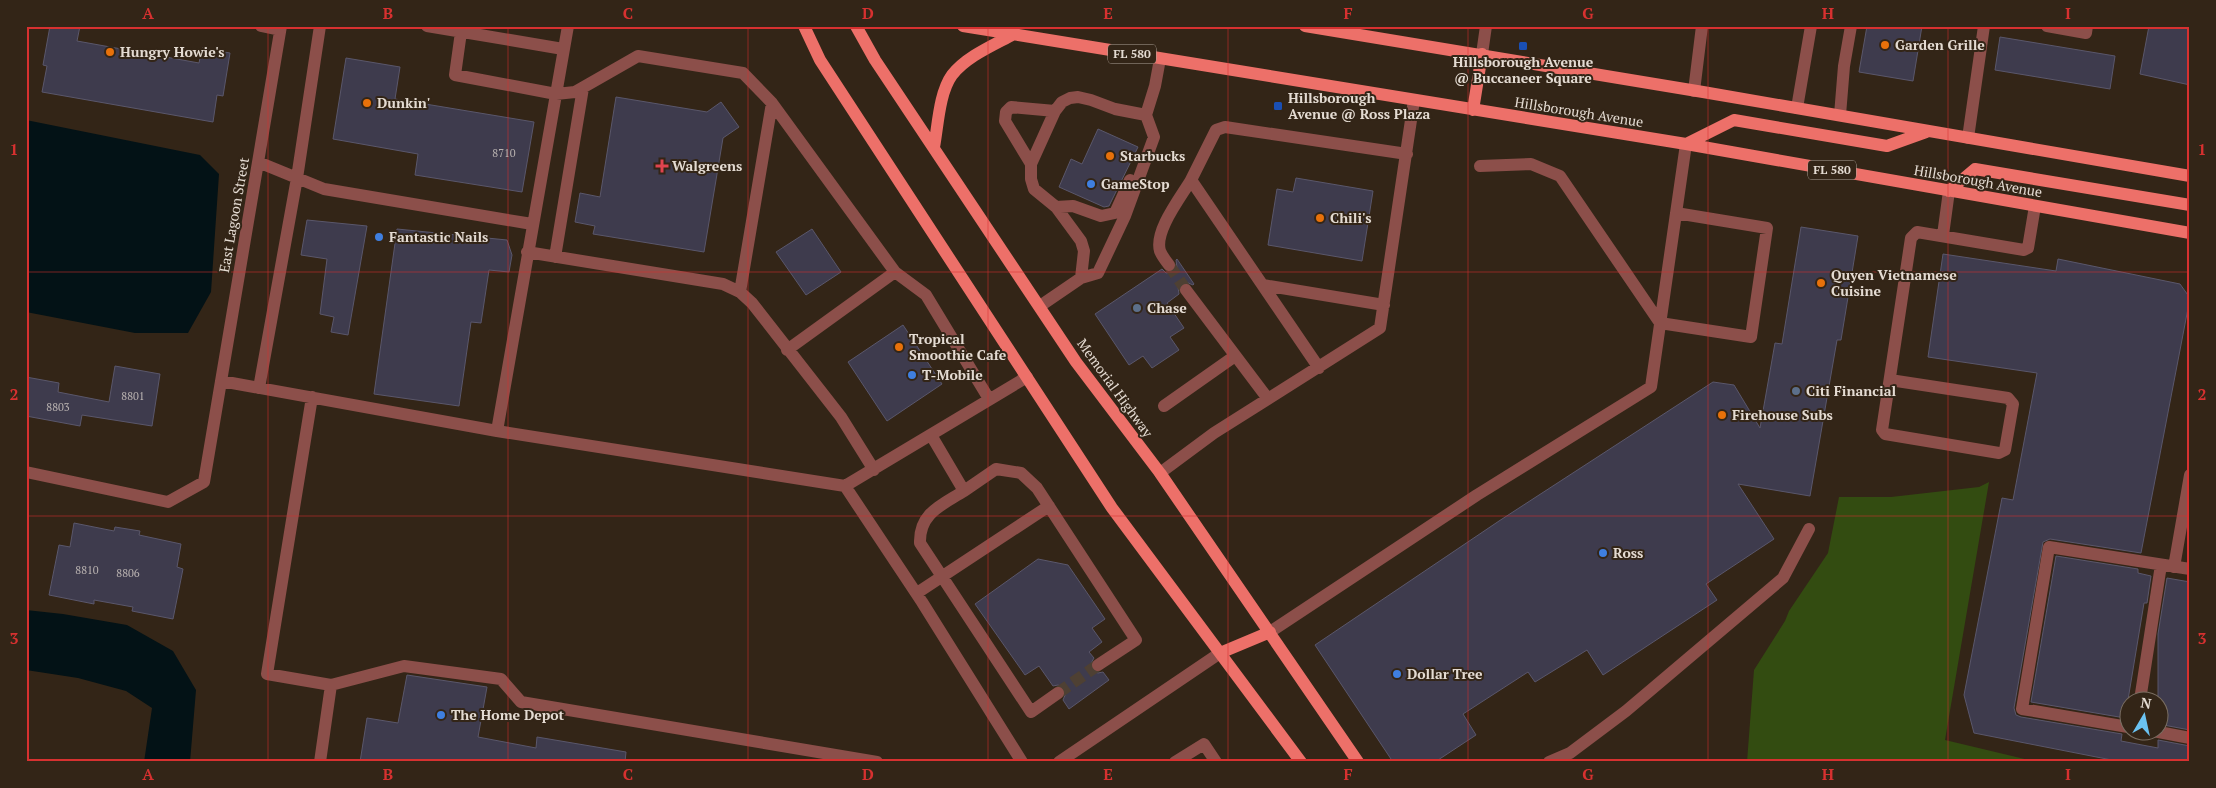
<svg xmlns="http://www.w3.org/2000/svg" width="2216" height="788" font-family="'PT Serif',serif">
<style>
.green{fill:#334c11}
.water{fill:#031216}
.building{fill:#3e3b4d;stroke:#5a576b}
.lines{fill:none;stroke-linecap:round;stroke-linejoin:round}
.minor-tunnel{stroke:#4e4033;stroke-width:12;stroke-dasharray:12 6;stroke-linecap:butt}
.minor{stroke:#8c4f4a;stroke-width:12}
.major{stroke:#ed7069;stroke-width:12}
.grid{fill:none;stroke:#d73130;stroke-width:1;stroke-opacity:0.55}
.food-dot{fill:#e8710a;stroke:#332517;stroke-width:2}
.transit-dot{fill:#1a4fb4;stroke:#332517;stroke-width:2}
.health-dot{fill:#e0444e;stroke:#332517;stroke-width:2}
.shop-dot{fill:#3f7fe0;stroke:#332517;stroke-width:2}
.service-dot{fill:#5c6f8a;stroke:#332517;stroke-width:2}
.labels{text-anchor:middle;stroke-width:4;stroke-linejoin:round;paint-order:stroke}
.number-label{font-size:11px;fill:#bab3b1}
.shield{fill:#332517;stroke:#afa49a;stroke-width:1}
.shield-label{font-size:12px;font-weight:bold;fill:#e4dbd2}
.poi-label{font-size:14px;font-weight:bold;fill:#e4dbd2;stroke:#332517;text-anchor:start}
.street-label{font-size:14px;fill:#e4dbd2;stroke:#332517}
.neatline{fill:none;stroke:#d73130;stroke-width:2}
.grid-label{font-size:16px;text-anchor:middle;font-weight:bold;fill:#d73130}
</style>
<rect width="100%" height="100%" fill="#332517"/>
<path class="green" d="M1989 482 1945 740 2037 762H1747L1754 670 1785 621 1789 611 1828 553 1839 497H1891L1979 487Z"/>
<path class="water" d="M26 120 200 155 219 174 211 292 188 333H135L26 312Z
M26 610 63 614 127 625 173 651 196 690 190 762H144L152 708 126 691 78 678 26 670Z"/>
<path class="building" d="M50 26H80L77 41 199 63 202 48 230 53 223 96 217 95 213 122 42 92 47 66 43 65Z
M1867 26H1922L1913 81 1859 72Z
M2149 26H2190V85L2140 74Z
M2000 37 2115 56 2110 89 1995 70Z
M346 58 400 67 395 99 534 122 522 192 415 175 418 154 333 139Z
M616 97 707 112 721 102 739 127 723 138 704 252 593 234 595 226 575 222 580 193 600 197Z
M1098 129 1138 147 1109 206 1104 207 1059 187 1071 159 1082 164Z
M1296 178 1373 191 1362 261 1268 245 1277 189 1293 192Z
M307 220 367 226 348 335 331 332 334 317 320 314 327 259 301 255Z
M1801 227 1858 236 1841 340H1837L1810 496 1738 484 1774 539 1706 584 1717 600 1603 675 1587 650 1535 682 1528 672 1463 714 1476 735 1435 762H1393L1315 645 1499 521 1713 382 1734 385 1760 428 1775 343 1782 344Z
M397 229 507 240 512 255 509 272 489 270 481 323 471 322 459 406 374 394Z
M812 229 841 272 806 295 776 252Z
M1943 254 2056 271 2058 259 2180 284 2190 298 2141 553 2050 539 2043 542 2014 708 2016 715 2021 717 2122 734 2121 741 2158 748V740L2190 746V762H2122L1974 733 1964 695 2002 498 2013 500 2037 373 1928 357Z
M1177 259 1194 284 1193 285 1186 282 1182 283 1178 287 1179 294 1167 303 1184 328 1170 337 1179 350 1152 368 1143 356 1129 365 1095 314 1162 269 1166 273 1173 272 1177 268 1176 260Z
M903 325 942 384 887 421 848 362Z
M115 366 160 374 152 426 82 415 80 426 26 416V377L59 383 58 392 109 402Z
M74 523 114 531 115 527 140 531 139 535 181 544 177 567 183 569 173 619 132 611 133 607 94 600V604L49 595 59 545 70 547Z
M2056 556 2138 569V573L2151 576 2147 603H2144L2125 718 2031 702Z
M1038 559 1068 565 1105 619 1092 628 1102 642 1089 652 1094 658 1090 665 1092 670 1098 673 1103 672 1109 680 1069 709 1063 700 1066 693 1064 688 1058 685 1053 686 1039 666 1025 675 975 604Z
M2167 578 2190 582V730L2158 724V634Z
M407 675 487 687 478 737 536 748 537 737 626 752 625 762H360L367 718 398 723Z"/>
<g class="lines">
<path class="minor-tunnel" d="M1169 265 1186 290
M1058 693 1098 665"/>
<path class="minor" d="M261 26 280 30
M427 26 563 49
M2047 26 2086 33 2087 26
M461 32 455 75 556 94 575 92 638 56 743 73 772 103 895 272 926 295 989 399
M1482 54 1486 26
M1694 91 1702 26
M1797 108 1811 26
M1840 115 1844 66 1851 26
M1968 138 1984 26
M258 162 324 189 532 224
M1031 164 1005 121 1006 112 1011 107 1055 111
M1480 166 1531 164 1560 176 1660 323 1751 337 1767 228 1676 213
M1056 207 1073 206 1101 216 1115 213 1130 180
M1943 235 1949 191
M527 252 723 284 740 292 752 303 841 417 874 470
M555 257 583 88
M1169 265C1166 261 1162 256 1160 251 1154 231 1181 197 1191 180
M1081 278 1084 251 1081 241 1056 207 1034 189 1031 179V164L1055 111 1062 102 1070 98 1078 97 1091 100 1115 109 1146 115 1155 86 1160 59
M1263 285 1384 305
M1186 290 1268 399
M740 292 772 103
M1040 306 1081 278 1098 273 1125 216 1154 137 1146 115
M787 350 895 272
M1319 368 1191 180 1216 130 1225 127 1407 154
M1890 380 2008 398 2013 404 2005 450 1999 453 1885 434 1882 430 1911 238 1917 232 2024 250 2028 248 2035 206
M221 381 497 431 845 486 1027 377
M259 388 297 178 320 26
M312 397 267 674 331 685 320 762
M1164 406 1235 356
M497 431 568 26
M931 435 964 491 996 469 1021 473 1037 488 1136 640 1098 665
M26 472 168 502 204 482 281 26
M1160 473 1214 433 1380 328 1414 100
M845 486 922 602 1022 762
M964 491C942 505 919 513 920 543L1031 712 1058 693
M2174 567 2190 475
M917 593 1049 506
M1270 632 1477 495 1651 387 1686 144
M331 685 404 666 501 679 521 702 877 762
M2140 700 2161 565
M2128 727 2022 709 2049 547 2190 569
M2148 730 2190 738
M1059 762 1220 653
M1175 762 1204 744 1216 762
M1549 762 1570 753 1626 711 1783 578 1809 529"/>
<path class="major" d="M804 26 820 60 1112 508 1301 762
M856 26 875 60 1076 362 1160 473 1358 762
M963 26 1686 144 2190 233
M1305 26 1703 92 2190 176
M1473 110 1482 54
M1686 144 1734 120 1887 146 1926 132
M934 147C938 126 939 93 952 75 967 56 994 45 1014 34
M1949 191 1975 169 2190 205
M1220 653 1270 632"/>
</g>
<path class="grid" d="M268 26V762M508 26V762M748 26V762M988 26V762M1228 26V762M1468 26V762M1708 26V762M1948 26V762M26 272H2190M26 516H2190"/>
<g class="food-dot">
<circle cx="1885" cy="45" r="5"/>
<circle cx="110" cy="52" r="5"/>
<circle cx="367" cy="103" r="5"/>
<circle cx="1110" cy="156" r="5"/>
<circle cx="1320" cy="218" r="5"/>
<circle cx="1821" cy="283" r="5"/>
<circle cx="899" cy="347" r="5"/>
<circle cx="1722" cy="415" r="5"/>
</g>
<g class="transit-dot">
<rect x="1518" y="41" width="10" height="10" rx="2.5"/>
<rect x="1273" y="101" width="10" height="10" rx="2.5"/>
</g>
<path class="health-dot" d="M659.5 158.5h5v5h5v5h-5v5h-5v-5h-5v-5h5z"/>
<g class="shop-dot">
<circle cx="1091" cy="184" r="5"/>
<circle cx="379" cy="237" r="5"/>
<circle cx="912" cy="375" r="5"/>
<circle cx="1603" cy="553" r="5"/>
<circle cx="1397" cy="674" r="5"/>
<circle cx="441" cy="715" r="5"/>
</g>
<g class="service-dot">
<circle cx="1137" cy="308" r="5"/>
<circle cx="1796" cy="391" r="5"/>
</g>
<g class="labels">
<g class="number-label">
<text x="504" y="157">8710</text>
<text x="133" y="400">8801</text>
<text x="58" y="411">8803</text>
<text x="87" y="574">8810</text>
<text x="128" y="577">8806</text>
</g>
<g class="shield">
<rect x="1108" y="44.5" width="48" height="19" rx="4"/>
<rect x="1808" y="160.5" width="48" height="19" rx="4"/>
</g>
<g class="shield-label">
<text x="1132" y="58">FL 580</text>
<text x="1832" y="174">FL 580</text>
</g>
<g class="poi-label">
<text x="1895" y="50">Garden Grille</text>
<text x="120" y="57">Hungry Howie's</text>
<text x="1523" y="67" text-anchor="middle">Hillsborough Avenue<tspan x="1523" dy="16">@ Buccaneer Square</tspan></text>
<text x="1288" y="103">Hillsborough<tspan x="1288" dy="16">Avenue @ Ross Plaza</tspan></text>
<text x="377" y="108">Dunkin'</text>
<text x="1120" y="161">Starbucks</text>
<text x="672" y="171">Walgreens</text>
<text x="1101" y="189">GameStop</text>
<text x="1330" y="223">Chili's</text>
<text x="389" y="242">Fantastic Nails</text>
<text x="1831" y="280">Quyen Vietnamese<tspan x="1831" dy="16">Cuisine</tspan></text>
<text x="1147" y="313">Chase</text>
<text x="909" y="344">Tropical<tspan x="909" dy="16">Smoothie Cafe</tspan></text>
<text x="922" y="380">T-Mobile</text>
<text x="1806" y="396">Citi Financial</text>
<text x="1732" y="420">Firehouse Subs</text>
<text x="1613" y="558">Ross</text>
<text x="1407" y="679">Dollar Tree</text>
<text x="451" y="720">The Home Depot</text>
</g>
<g class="street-label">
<text transform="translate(1579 112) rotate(9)" y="5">Hillsborough Avenue</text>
<text transform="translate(1978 181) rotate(10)" y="5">Hillsborough Avenue</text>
<text transform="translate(234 215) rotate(-80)" y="5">East Lagoon Street</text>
<text transform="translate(1115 388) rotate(54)" y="5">Memorial Highway</text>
</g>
</g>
<rect width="2216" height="788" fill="none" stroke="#332517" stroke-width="55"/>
<g transform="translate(2144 716) rotate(9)"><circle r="24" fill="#332517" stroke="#7a6e62"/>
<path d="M0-4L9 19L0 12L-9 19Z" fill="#6bc3f2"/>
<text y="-8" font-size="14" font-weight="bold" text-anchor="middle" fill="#e4dbd2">N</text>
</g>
<rect x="28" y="28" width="2160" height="732" class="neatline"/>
<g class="grid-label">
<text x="148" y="19">A</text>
<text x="388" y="19">B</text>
<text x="628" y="19">C</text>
<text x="868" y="19">D</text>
<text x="1108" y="19">E</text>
<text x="1348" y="19">F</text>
<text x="1588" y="19">G</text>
<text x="1828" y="19">H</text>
<text x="2068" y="19">I</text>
<text x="14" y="155">1</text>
<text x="2202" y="155">1</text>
<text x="14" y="400">2</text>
<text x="2202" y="400">2</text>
<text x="14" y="644">3</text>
<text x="2202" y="644">3</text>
<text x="148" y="780">A</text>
<text x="388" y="780">B</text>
<text x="628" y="780">C</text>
<text x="868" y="780">D</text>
<text x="1108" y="780">E</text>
<text x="1348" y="780">F</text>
<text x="1588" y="780">G</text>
<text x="1828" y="780">H</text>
<text x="2068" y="780">I</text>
</g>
</svg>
